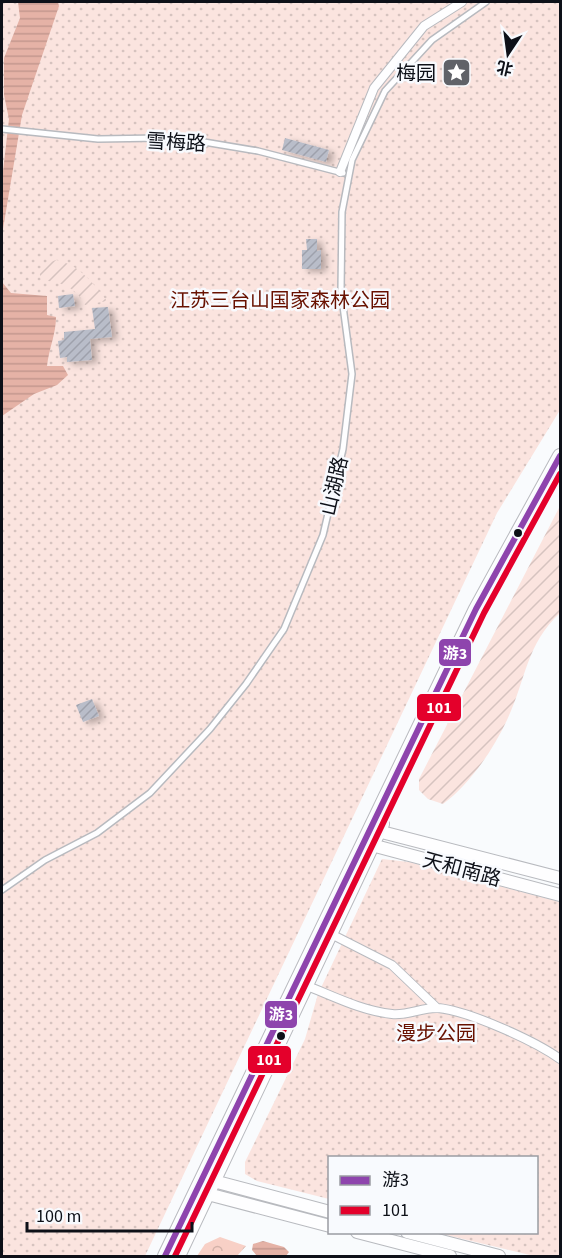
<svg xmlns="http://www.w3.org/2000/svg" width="562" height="1258" font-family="'Source Sans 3','Noto Sans SC',sans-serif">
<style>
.forest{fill:url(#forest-crowns)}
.park{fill:url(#park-dots)}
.garden{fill:url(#garden-furrows)}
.water{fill:url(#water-rules)}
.building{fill:url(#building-hatch);filter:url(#shadow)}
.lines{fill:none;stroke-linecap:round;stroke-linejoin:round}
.service-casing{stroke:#b8babf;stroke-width:8}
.pedestrian-casing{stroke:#b8babf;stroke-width:10}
.tertiary-casing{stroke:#b8babf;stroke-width:14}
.secondary-casing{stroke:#b8babf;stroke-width:16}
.service{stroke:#fefeff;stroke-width:5}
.pedestrian{stroke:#fefeff;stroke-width:8}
.tertiary{stroke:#fefeff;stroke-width:12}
.secondary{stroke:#fefeff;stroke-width:14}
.bus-1-casing{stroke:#f8fafe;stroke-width:10}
.bus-2-casing{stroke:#f8fafe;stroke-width:10}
.bus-1{stroke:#8e44ad;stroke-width:6}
.bus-2{stroke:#e4002b;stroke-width:6}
.bus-dot{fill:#0d1018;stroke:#f8fafe;stroke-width:2}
.labels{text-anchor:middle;stroke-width:5;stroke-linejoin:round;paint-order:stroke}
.poi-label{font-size:20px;fill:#0d1018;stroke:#f8fafe;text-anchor:end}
.street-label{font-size:20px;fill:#0d1018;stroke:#f8fafe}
.park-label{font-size:20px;fill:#681100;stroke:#f8fafe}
.line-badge{stroke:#f8fafe;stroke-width:2}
.badge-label{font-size:16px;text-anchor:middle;font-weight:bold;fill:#fff}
</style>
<defs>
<pattern id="forest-crowns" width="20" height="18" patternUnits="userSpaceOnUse" patternTransform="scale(1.5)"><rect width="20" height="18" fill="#f8d0c6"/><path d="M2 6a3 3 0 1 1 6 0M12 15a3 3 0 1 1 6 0" fill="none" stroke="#d3b2a9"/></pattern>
<pattern id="park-dots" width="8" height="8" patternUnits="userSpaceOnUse" patternTransform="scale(1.5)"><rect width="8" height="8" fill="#fbe4df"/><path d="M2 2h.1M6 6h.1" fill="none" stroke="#d6c3bf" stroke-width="1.8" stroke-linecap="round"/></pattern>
<pattern id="garden-furrows" width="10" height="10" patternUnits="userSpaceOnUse" patternTransform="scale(1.5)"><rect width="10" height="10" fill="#fbe4df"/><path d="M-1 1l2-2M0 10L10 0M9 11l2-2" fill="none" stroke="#d6c3bf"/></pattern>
<pattern id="water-rules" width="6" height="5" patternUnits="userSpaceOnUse" patternTransform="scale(1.5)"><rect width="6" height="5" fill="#e5b2a6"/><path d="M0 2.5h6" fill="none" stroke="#c3988e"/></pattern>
<pattern id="building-hatch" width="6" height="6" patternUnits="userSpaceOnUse" patternTransform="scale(1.5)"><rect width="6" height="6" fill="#b9bdc9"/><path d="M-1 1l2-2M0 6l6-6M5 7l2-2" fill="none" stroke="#9ea1ac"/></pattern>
<filter id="shadow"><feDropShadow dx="5.5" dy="3" stdDeviation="3" flood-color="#0004"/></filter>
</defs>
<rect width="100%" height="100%" fill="#f9fbfd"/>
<path class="forest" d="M220 1237 246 1246 237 1256H197L205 1244Z"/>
<path class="park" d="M2 2H560V410L497 513 145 1256H2Z
M382 859 409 862 560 902V1256H534L438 1233 536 1232V1158H330L329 1199 257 1181 245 1174V1162L305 1039 318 994Z"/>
<path class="garden" d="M56 260C80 265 93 283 107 301L85 305C76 287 61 282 41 280L39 270 45 264Z
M560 506V613C526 644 526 680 507 720 493 750 470 784 443 804L428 799 419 790V779Z"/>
<path class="water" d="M18 2H58L59 6 22 115 2 235V180L9 119 4 95V58L20 18Z
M2 282 11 293 47 296V315L56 317C56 334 49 348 47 366H63L68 375 57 385 34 394 2 416Z
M263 1241 284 1247 289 1252 286 1256H257L252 1250 253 1244Z"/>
<path class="building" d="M285 138 329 150 326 162 282 150Z
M306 239H317V251L321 250V269H302V250H307Z
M73 294 75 306 59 308 58 296Z
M108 307 112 337 90 339 92 360 67 362V357L60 358 58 341 64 340V332L95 329 92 308Z
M92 699 99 716 83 722 76 705Z"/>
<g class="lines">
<defs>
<path id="service" d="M2 129 98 139 159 138 204 142 258 151 343 173
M2 890 45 860 97 833 150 793 210 729 246 684 284 629 323 535 343 449 352 374 341 291 342 212 352 160 385 91 432 40 486 2"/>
<path id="pedestrian" d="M340 172 374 88 424 26 462 2
M329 933 392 965 437 1008
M305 985C333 996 362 1011 392 1014 407 1016 423 1007 438 1008 469 1011 535 1041 560 1059"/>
<path id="tertiary" d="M370 829 560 878
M364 843 560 895
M206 1179 330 1212
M200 1192 330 1226
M357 1232 450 1256
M407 1232 499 1256"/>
<path id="secondary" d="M165 1256 476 609 560 456
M178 1256 382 824"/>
</defs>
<use href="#service" class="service-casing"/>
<use href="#pedestrian" class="pedestrian-casing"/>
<use href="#tertiary" class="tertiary-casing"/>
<use href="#secondary" class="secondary-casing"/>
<use href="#service" class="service"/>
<use href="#pedestrian" class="pedestrian"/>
<use href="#tertiary" class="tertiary"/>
<use href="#secondary" class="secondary"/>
<defs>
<path id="bus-1" d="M165 1256 476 609 560 456"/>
<path id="bus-2" d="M175 1256 484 613 560 474"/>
</defs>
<use href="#bus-1" class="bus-1-casing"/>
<use href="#bus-2" class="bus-2-casing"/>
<use href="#bus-1" class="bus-1"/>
<use href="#bus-2" class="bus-2"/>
</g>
<defs>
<symbol id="sight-square" viewBox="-11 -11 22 22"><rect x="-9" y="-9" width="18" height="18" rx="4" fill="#606268" stroke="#f8fafe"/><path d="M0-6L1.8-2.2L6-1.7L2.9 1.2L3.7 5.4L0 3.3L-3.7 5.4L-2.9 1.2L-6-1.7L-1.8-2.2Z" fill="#fff"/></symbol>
</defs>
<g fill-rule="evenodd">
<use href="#sight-square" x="440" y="56" width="33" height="33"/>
</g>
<g class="bus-dot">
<circle cx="518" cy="533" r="5"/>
<circle cx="281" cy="1036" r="5"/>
</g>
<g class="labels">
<g class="poi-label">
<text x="436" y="80">梅园</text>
</g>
<g class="street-label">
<text transform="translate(176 142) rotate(3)" y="7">雪梅路</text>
<text transform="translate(334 486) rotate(-77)" y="7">山湖路</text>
<text transform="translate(462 869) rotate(15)" y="7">天和南路</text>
</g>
<g class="park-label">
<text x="280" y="307">江苏三台山国家森林公园</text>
<text x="436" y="1040">漫步公园</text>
</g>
</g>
<g class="line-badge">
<rect x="438" y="638" width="34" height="29" rx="6" fill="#8e44ad"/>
<rect x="416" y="693" width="46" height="29" rx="6" fill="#e4002b"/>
<rect x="264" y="1000" width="34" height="29" rx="6" fill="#8e44ad"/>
<rect x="247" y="1045" width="45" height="29" rx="6" fill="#e4002b"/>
</g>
<g class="badge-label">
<text x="455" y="659">游3</text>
<text x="439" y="713">101</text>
<text x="281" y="1020">游3</text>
<text x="269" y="1065">101</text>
</g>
<rect width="562" height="1258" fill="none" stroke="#0d1018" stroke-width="6"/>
<rect x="328" y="1156" width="210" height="78" fill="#f8fafe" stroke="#9a9ca2" stroke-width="1.5"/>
<rect x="340" y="1176" width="30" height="9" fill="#8e44ad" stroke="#9a9ca2" stroke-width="1.5"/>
<text x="382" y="1186" font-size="18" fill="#0d1018">游3</text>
<rect x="340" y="1206" width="30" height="9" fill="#e4002b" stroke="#9a9ca2" stroke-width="1.5"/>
<text x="382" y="1216" font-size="18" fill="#0d1018">101</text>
<g transform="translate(508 54) rotate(193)" stroke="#f8fafe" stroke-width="4.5" paint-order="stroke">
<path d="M0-4.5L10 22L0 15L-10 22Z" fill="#0d1018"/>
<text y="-9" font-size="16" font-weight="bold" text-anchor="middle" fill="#0d1018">北</text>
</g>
<path d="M27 1222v9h165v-9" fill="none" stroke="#0d1018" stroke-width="3"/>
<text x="36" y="1222" font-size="18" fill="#0d1018" stroke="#f8fafe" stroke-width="4.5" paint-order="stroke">100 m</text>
</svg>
